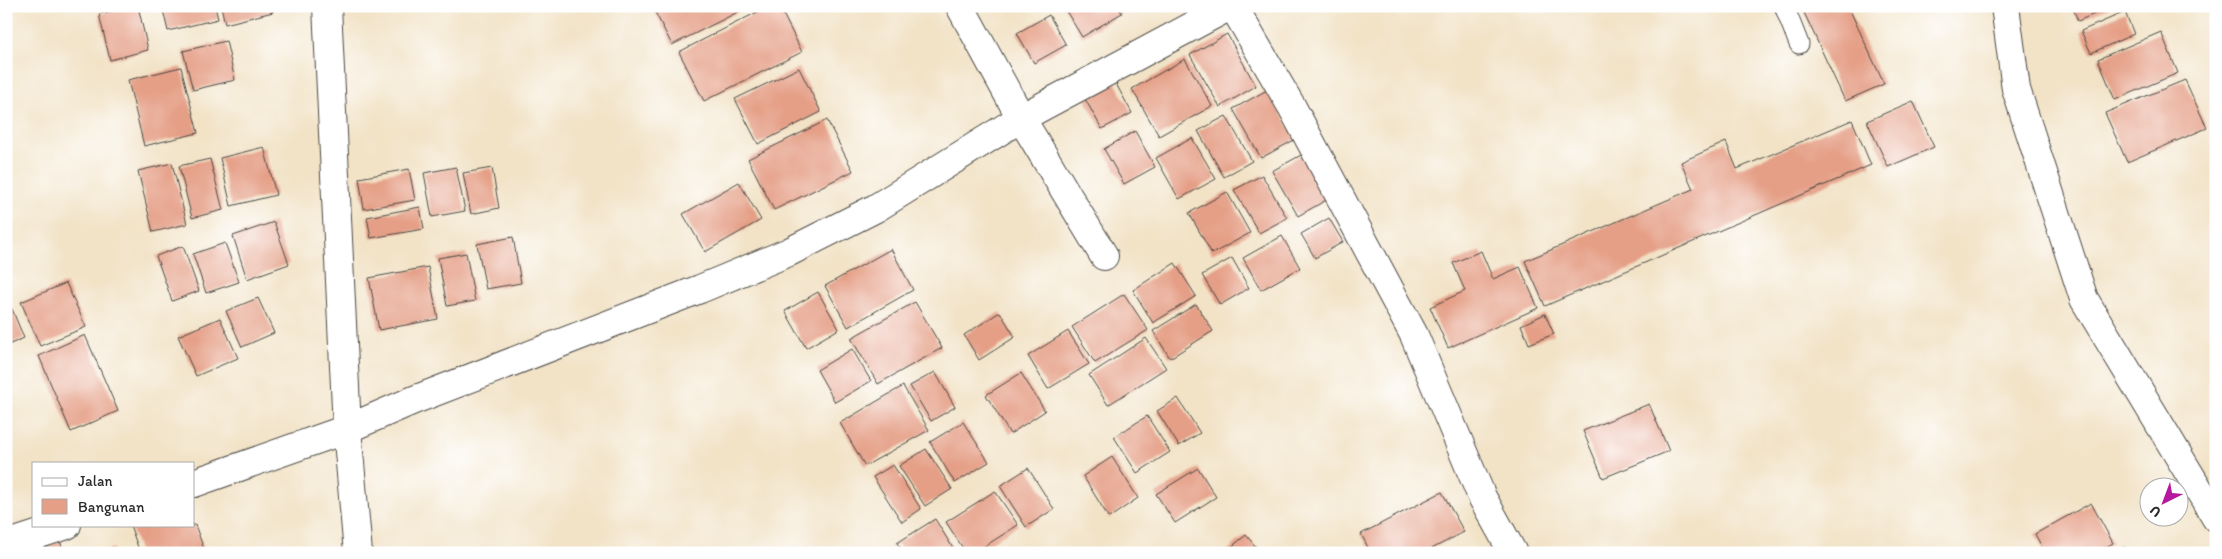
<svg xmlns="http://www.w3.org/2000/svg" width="2222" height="559" font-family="Itim,sans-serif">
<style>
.building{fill:#e59f86}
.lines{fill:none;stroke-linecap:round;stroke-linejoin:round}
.service-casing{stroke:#494742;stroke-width:21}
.minor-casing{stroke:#494742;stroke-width:30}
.service{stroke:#fff;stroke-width:19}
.minor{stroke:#fff;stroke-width:28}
</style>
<rect width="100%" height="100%" fill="#fff"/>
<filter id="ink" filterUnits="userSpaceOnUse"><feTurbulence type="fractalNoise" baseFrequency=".02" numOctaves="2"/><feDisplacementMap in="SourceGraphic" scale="10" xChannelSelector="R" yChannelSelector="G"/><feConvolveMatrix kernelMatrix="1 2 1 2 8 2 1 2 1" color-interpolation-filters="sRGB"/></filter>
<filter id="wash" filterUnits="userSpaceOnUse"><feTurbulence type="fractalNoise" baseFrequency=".0096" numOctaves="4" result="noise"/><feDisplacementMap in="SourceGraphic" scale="20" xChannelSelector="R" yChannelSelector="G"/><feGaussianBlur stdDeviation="1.12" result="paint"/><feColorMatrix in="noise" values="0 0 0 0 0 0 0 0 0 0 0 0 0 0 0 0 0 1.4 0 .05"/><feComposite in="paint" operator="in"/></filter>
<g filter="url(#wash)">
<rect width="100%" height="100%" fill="#f2e3c7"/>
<g id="blocks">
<path class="building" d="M130 6H138L148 50 110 60 99 14Z
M162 6H215L218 19 168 31Z
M221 6H271L273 12 225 24Z
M652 6H750L672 45Z
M769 6H779L802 52 704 101 679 52Z
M1063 6H1118L1122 13 1082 37Z
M1801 6H1848L1884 84 1845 101Z
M2072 6H2113L2078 21Z
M2125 12 2134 34 2091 53 2081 31Z
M1049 15 1066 45 1034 63 1017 33Z
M2161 32 2178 73 2115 100 2098 59Z
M1227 34 1256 86 1220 107 1190 55Z
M226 41 235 80 193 90 183 51Z
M1185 59 1212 106 1159 136 1132 89Z
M181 67 198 133 144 146 128 80Z
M799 68 821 112 758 144 735 99Z
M2185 80 2207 128 2127 162 2105 113Z
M1115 82 1132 113 1102 129 1085 99Z
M1267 90 1296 139 1261 158 1233 109Z
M1913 101 1934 147 1888 167 1867 121Z
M1226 116 1252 161 1224 177 1198 131Z
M827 120 853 171 774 210 748 159Z
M1852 120 1871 165 1545 306 1525 261 1693 189 1681 162 1726 142 1737 169Z
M1135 131 1155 167 1124 184 1104 149Z
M1192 138 1216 179 1179 199 1156 158Z
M264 147 276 195 231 206 220 158Z
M1303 154 1328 199 1298 216 1272 171Z
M210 159 223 210 192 218 179 166Z
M172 163 187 224 153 232 138 171Z
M456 167 465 211 432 217 424 173Z
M492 168 499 208 471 214 463 173Z
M409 169 415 200 364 209 359 178Z
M1262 175 1287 218 1259 233 1234 190Z
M739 182 761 220 705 252 683 214Z
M1227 192 1250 233 1212 254 1189 213Z
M420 207 424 229 371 238 367 217Z
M1329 218 1343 242 1315 258 1301 234Z
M274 222 289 264 247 279 233 236Z
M1282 236 1300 268 1261 290 1243 258Z
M513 237 521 283 486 289 477 244Z
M225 243 239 282 206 293 193 254Z
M183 246 199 291 172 301 156 256Z
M891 249 913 290 848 327 825 286Z
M1481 251 1493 279 1520 267 1538 308 1448 348 1430 307 1465 291 1453 263Z
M466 253 475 301 447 306 438 258Z
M1232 258 1249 288 1220 305 1202 275Z
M1175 263 1196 296 1153 323 1133 290Z
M428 267 438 319 379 330 369 278Z
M66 283 86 327 40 346 21 302Z
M818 292 839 329 806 348 785 311Z
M1124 294 1148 330 1095 363 1072 327Z
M258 298 274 333 242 347 226 311Z
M915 302 942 348 878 384 851 338Z
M1196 304 1213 331 1170 358 1153 331Z
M12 309 24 338 6 346V311Z
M1000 312 1015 337 979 360 964 335Z
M1545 314 1554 334 1529 344 1521 325Z
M220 318 238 358 196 376 178 336Z
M1068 331 1089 364 1048 389 1028 356Z
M85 335 118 411 71 432 39 356Z
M1146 338 1166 368 1108 405 1089 375Z
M852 349 871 381 835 402 817 370Z
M935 372 955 407 931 421 910 386Z
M1021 373 1045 411 1010 434 986 395Z
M903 386 929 430 865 466 840 423Z
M1178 398 1200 433 1179 446 1157 411Z
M1649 404 1669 451 1603 478 1583 431Z
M1147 416 1170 452 1137 473 1114 437Z
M963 422 989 462 955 483 930 442Z
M926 449 952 489 925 506 899 466Z
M1112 457 1138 498 1109 518 1083 476Z
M893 465 921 509 902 522 873 477Z
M1028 468 1054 509 1026 527 1000 486Z
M1198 468 1216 497 1175 523 1156 494Z
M995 491 1018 525 974 553H966L946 522Z
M1442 492 1464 532 1424 553H1371L1361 534Z
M2091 503 2113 543 2096 553H2045L2035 534Z
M935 519 956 553H904L897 543Z
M130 525H195L204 549 196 553H140Z
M1246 535 1261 553H1224Z
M60 541 64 553H31Z
M2124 547 2127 553H2114Z
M113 548 115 553H101Z"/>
</g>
</g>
<g filter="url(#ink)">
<use href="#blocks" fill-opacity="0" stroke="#494742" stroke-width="1"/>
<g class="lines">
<defs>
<path id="service" d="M1784 6 1799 44"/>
<path id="minor" d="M327 6 347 429 358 553
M960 6 1021 118 1230 6
M1233 6 1292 107 1414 335 1482 497 1513 553
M2005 6 2016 89 2084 299 2216 518
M194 483 347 429 414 400 700 289 789 252 876 208 1021 118 1104 256
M6 545 67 525"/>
</defs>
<use href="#service" class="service-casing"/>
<use href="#minor" class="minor-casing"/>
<use href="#service" class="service"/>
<use href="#minor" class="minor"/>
</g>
</g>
<rect width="2222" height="559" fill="none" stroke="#fff" stroke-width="25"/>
<rect x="32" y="462" width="162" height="65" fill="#ffffff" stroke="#aaaaaa"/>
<rect x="42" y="478" width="25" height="8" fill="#ffffff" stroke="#aaaaaa"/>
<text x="78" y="486" font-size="15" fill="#2b2b2b">Jalan</text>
<rect x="42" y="499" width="25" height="15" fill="#e59f86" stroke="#aaaaaa"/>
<text x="78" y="512" font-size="15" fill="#2b2b2b">Bangunan</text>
<g transform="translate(2164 502) rotate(222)"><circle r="24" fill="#ffffff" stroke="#aaaaaa"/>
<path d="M0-4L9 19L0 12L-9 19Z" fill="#b5179e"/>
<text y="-8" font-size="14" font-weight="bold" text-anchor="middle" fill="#2b2b2b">U</text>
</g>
</svg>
